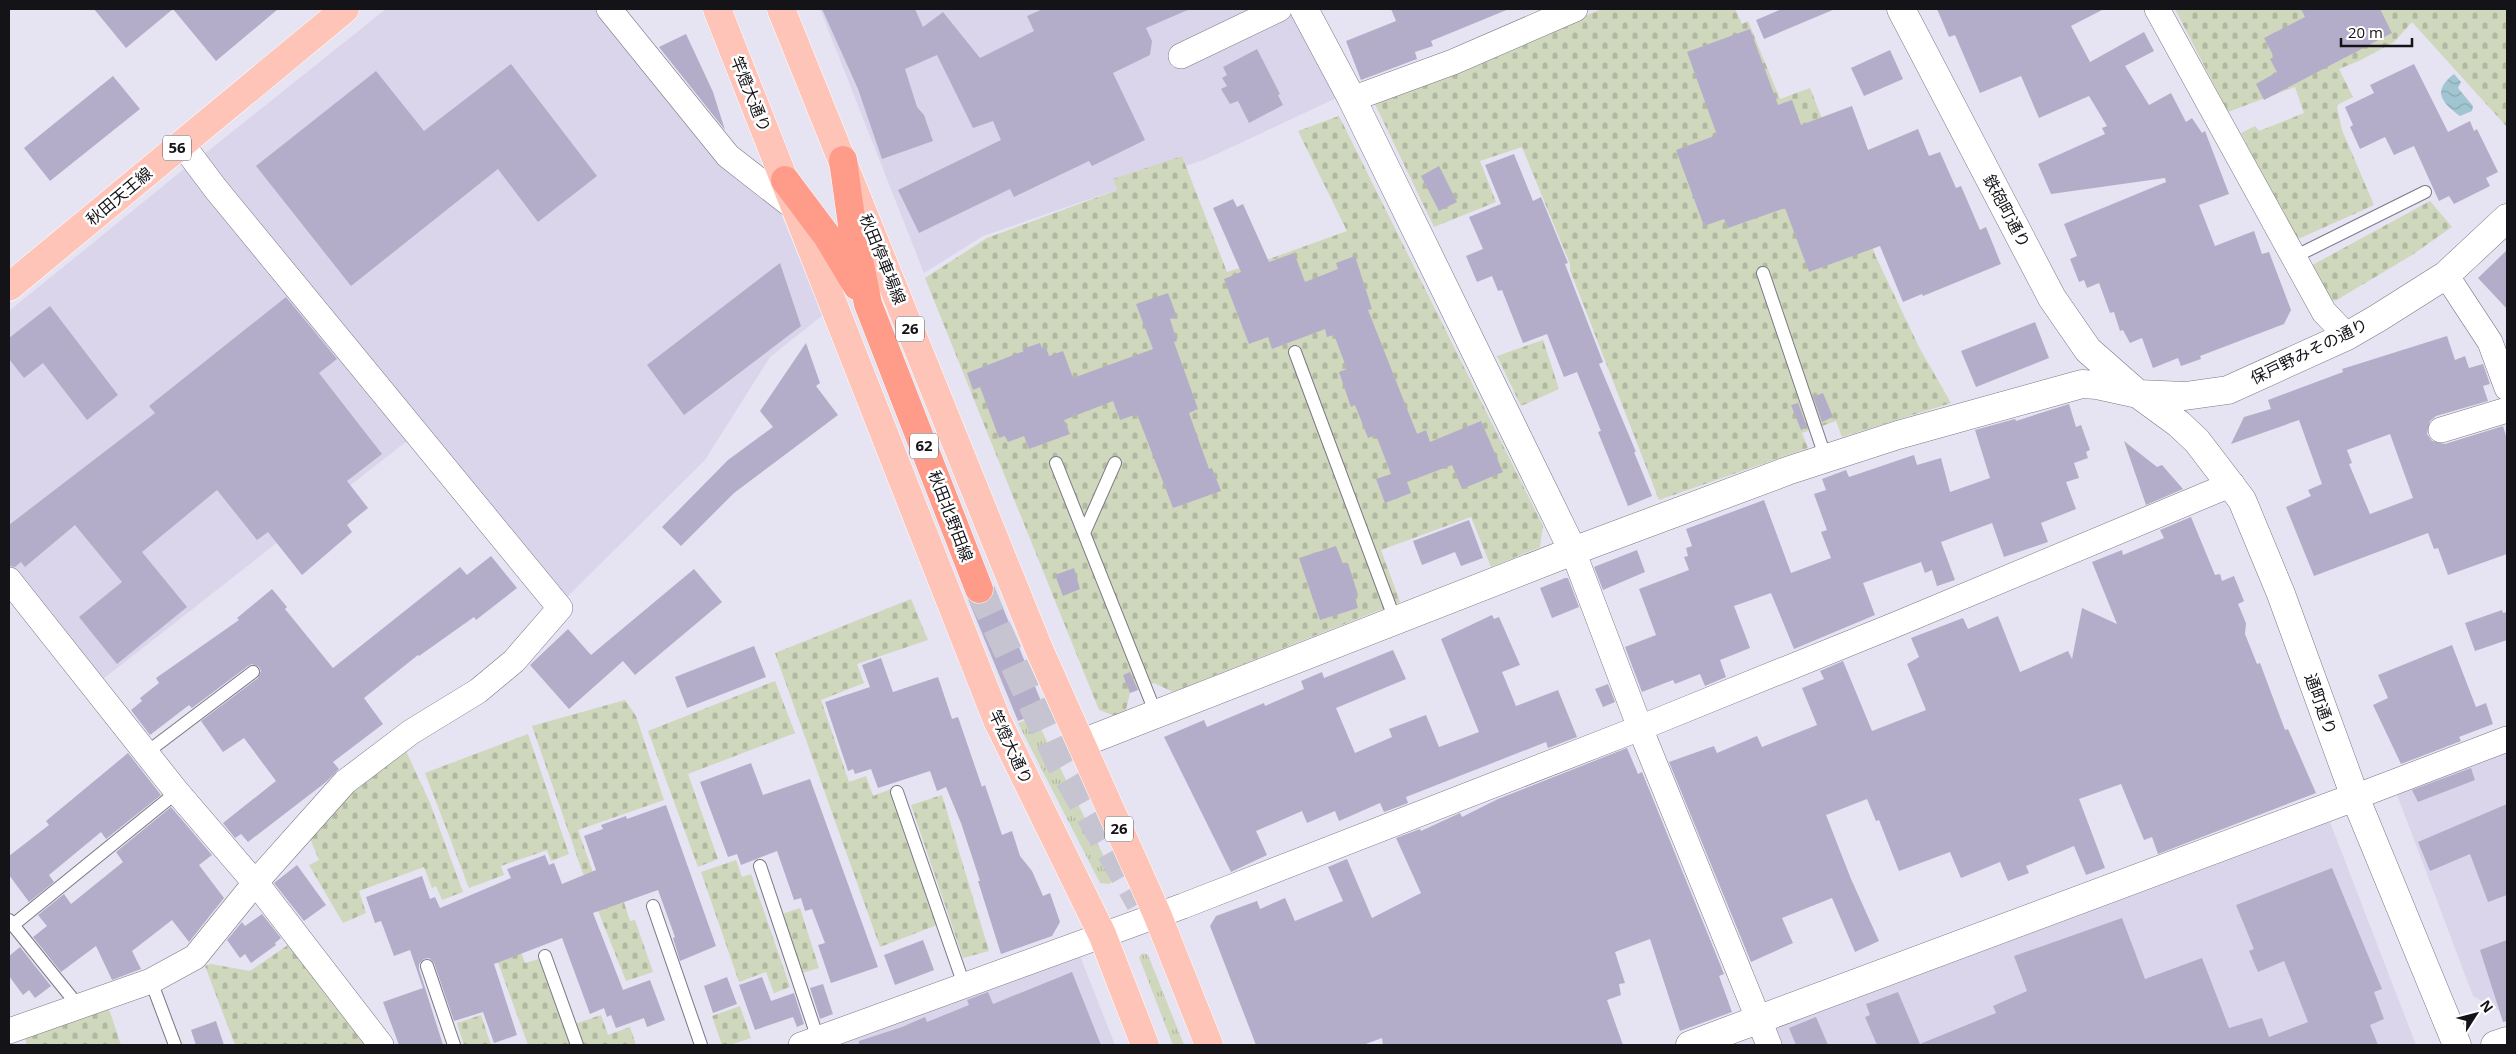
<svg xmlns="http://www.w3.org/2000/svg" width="2516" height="1054" font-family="'Open Sans','Noto Sans JP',sans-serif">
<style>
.built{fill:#dad5eb}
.grass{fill:url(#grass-tufts)}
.cemetery{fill:url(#cemetery-stones)}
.water{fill:url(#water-waves)}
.building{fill:#b4adca;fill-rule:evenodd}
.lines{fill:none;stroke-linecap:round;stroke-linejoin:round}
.motorway-tunnel{stroke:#c6c4d1;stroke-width:28;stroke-dasharray:28 14;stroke-linecap:butt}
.service-casing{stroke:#7b7885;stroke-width:14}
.minor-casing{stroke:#7b7885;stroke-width:26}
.tertiary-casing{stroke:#7b7885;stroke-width:29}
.secondary-casing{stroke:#7b7885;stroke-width:29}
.primary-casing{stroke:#fff;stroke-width:29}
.motorway-casing{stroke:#fff;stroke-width:29}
.service{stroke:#fff;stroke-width:12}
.minor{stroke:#fff;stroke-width:25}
.tertiary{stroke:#fff;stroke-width:28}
.secondary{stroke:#fff;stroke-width:28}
.primary{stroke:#ffc4b8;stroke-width:28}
.motorway{stroke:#ff9c89;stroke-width:28}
.labels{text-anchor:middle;stroke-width:5;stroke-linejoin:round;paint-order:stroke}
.shield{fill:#fff;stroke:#5a5a5d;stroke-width:1}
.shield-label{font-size:15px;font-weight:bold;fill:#141318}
.street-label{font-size:16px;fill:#141318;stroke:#fff}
</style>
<defs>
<pattern id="grass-tufts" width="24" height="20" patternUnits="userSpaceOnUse" patternTransform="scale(1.25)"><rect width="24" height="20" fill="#cfd8bc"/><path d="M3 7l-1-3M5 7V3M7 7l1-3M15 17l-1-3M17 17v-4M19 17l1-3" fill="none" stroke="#b1b8a1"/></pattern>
<pattern id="cemetery-stones" width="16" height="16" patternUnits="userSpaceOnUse" patternTransform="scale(1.25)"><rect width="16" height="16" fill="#cfd8bc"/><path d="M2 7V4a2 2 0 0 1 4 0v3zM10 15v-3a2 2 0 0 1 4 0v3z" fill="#b1b8a1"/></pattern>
<pattern id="water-waves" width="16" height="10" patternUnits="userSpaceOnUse" patternTransform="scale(1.25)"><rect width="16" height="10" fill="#a2c5d2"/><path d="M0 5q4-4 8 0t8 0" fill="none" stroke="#8ba8b4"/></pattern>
</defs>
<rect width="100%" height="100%" fill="#e6e3f2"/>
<path class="built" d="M386 9H606L774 197 823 315 770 357 705 460 561 603 202 156Z
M820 9H1296L1343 95 1206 159 983 236 924 273Z
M189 165 412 437 98 683 9 570V311Z
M2507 745V1015L2473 996 2396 792Z
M2330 822 2416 1045H1775L1769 1031Z
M1080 956 1115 1045H839L1009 982Z"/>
<path class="grass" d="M1035 717 1111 871 1113 881 1109 884 1100 883 1018 723Z
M1143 953 1148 955 1184 1045H1173L1139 957Z"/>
<path class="cemetery" d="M1602 9H1735L1742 24 1748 21 1780 99 1810 88 1876 257 1920 349 1951 403 1842 437 1836 421 1802 433 1808 448 1659 500 1570 270V264L1522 147 1480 161 1496 202 1434 227 1374 102Z
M2175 9H2507V127L2412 22 2394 42 2361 60 2339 69 2353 97 2339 104 2337 107 2342 130 2374 205 2296 240 2241 133 2255 126 2259 131 2304 113 2295 87 2228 112Z
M1339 116 1543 526 1540 547 1491 567 1471 517 1381 550 1400 602 1173 692 1154 683 1130 693 1125 714 1118 717 1099 710 925 278 987 238 1117 190 1113 179 1182 156 1227 272 1272 258 1347 231 1298 131Z
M2430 201 2452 227 2412 255 2335 301 2321 296 2307 268Z
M1543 340 1559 389 1521 406 1497 356Z
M911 599 928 640 857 664 864 683 821 700 849 782 866 776 873 796 891 789 937 925 880 947 775 653Z
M775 681 795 733 688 774 718 859 698 867 648 731Z
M625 700 636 716 664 800 578 830 601 895 620 890 630 921 635 920 653 972 626 981 581 868 532 726Z
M528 734 569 854 551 861 547 850 501 866 504 875 469 888 425 773Z
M406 751 430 803 463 892 442 900 436 886 432 888 424 867 359 891 366 913 343 923 309 865 319 860 309 836 353 788Z
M942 795 989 951 963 958 911 805Z
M736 860 742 877 751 874 790 987 774 993 766 972 739 982 701 872Z
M800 908 819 968 802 973 782 914Z
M288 945 366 1045H235L205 966 211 964 250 971Z
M520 949 525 963 539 959 570 1045H528L496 957Z
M740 1006 751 1038 730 1045H722L712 1016Z
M109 1009 121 1045H27L24 1034Z
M481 1015 491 1045H464L457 1023Z
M601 1015 608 1035 630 1027 636 1045H583L575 1024Z"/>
<path class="water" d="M2454 74 2461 82 2458 88 2473 106 2472 111 2460 116C2441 102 2432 91 2454 74Z"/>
<path class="building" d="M94 9H278L216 61 173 9 126 48Z
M822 9H915L923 27 943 12 980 58 1034 31 1027 16 1043 9H1190L1146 28 1152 41 1150 55 1113 73 1145 140 1092 166 1089 161 1014 197 1010 189 919 233 898 190 1001 140 993 121 973 128 937 55 905 69 917 107 924 115 933 141 882 159 858 89Z
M1391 9H1509L1431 41 1433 46 1415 52 1417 59 1361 80 1346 41 1396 21Z
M1782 9H1835L1764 39 1756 20Z
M1937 9H2104L2071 26 2090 62 2144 32 2154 51 2125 66 2149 105 2171 93 2186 122 2192 118 2202 133 2205 131 2229 194 2199 205 2215 246 2254 231 2262 254 2269 252 2291 310 2284 324 2200 356 2201 359 2181 366 2178 358 2153 368 2142 338 2130 343 2123 330 2120 331 2114 312 2110 313 2099 283 2087 288 2084 280 2079 282 2070 259 2077 256 2064 224 2166 182 2165 178 2051 194 2038 164 2105 134 2102 128 2107 126 2089 96 2039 118 2021 76 1980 93 1955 35 1949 37Z
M2301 9H2380L2392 33 2264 100 2256 84 2277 72 2270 59 2274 57 2264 38 2305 17Z
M1750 29 1778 105 1792 100 1801 125 1852 106 1868 150 1918 129 1929 156 1940 152 1956 188 1961 186 1980 230 1986 227 2001 264 1923 296 1922 294 1903 302 1880 246 1809 272 1785 208 1728 228 1724 219 1704 226 1676 150 1717 135 1687 52Z
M686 34 713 92 725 130 659 47Z
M1257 49 1280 94 1278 95 1283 105 1249 123 1238 101 1230 104 1221 89 1227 86 1222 78 1227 75 1223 67Z
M1890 50 1903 79 1864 96 1851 68Z
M511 64 597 176 538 222 498 169 351 286 256 166 376 71 424 131Z
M2414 64 2448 132 2470 121 2474 131 2477 129 2498 172 2486 178 2490 186 2454 204 2449 196 2439 201 2414 146 2394 155 2385 137 2360 149 2350 127 2353 125 2345 107 2374 93 2370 85Z
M113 76 140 109 50 181 24 148Z
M1514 154 1533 201 1541 197 1568 263 1565 264 1603 362 1599 364 1636 452H1634L1652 496 1628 506 1598 432 1601 431 1577 372 1564 377 1547 334 1523 343 1502 290 1498 291 1492 276 1477 282 1466 256 1483 249 1469 217 1501 204 1485 165Z
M1439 166 1457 202 1439 211 1421 176Z
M1233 199 1237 207 1243 204 1269 262 1294 253 1305 282 1338 269 1336 263 1355 256 1372 309 1368 310 1417 434 1426 430 1430 442 1481 421 1503 472 1462 489 1452 465 1407 482 1411 493 1385 503 1376 479 1391 474 1376 435 1368 438 1355 405 1351 407 1339 372 1347 369 1334 335 1327 337 1325 329 1272 349 1268 337 1249 344 1224 279 1241 272 1213 208Z
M2507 250V309L2478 278Z
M780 263 801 326 684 415 647 365Z
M1168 293 1177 317 1170 319 1177 341 1174 342 1198 409 1189 413 1209 469 1212 468 1221 491 1173 508 1137 414 1120 420 1113 401 1064 420 1070 434 1029 449 1024 436 1008 442 1005 436 999 438 980 387 973 390 967 373 1024 351 1022 349 1040 343 1042 348 1046 347 1049 356 1063 351 1073 378 1153 349 1136 304Z
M286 297 337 359 319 373 382 454 347 481 368 508 347 525 352 532 302 575 268 532 257 540 217 490 142 552 187 607 117 664 79 617 122 582 75 525 25 567 21 562 15 567 9 566V525L155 413 149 406Z
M50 306 118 395 87 420 43 363 24 378 9 359V338Z
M2035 322 2049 358 1976 387 1961 351Z
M2447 336 2455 360 2465 356 2469 368 2483 364 2490 384 2483 386 2488 401 2436 416 2430 421 2427 434 2432 441 2445 444 2503 426 2507 439V554L2448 575 2438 548 2434 549 2428 533 2314 576 2286 507 2311 496 2308 490 2322 484 2299 420 2231 444 2244 417 2271 409 2268 400 2343 372 2342 369ZM2390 434 2413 498 2370 514 2349 464 2352 463 2347 450Z
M806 343 820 383 816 386 838 415 734 493 681 546 662 527 728 460 773 427 760 411Z
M1823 393 1833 417 1822 422 1813 397Z
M1798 403 1807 427 1801 430 1791 405Z
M2069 404 2076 427 2081 425 2090 450 2086 452 2088 458 2074 463 2079 478 2066 482 2076 509 2041 523 2048 542 2004 557 1992 523 1941 542 1955 580 1937 586 1932 570 1925 573 1921 562 1863 583 1875 615 1794 649 1771 593 1734 606 1750 648 1720 660 1726 677 1705 686 1700 674 1675 684 1673 680 1642 692 1625 647 1656 635 1639 589 1689 570 1684 557 1688 556 1686 548 1692 546 1686 529 1764 500 1791 573 1831 558 1821 532 1827 530 1814 494 1826 490 1822 479 1846 470 1849 477 1914 455 1917 465 1941 458 1950 492 1990 478 1975 430 2015 419 2016 421Z
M2124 441 2157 467 2162 465 2183 489 2146 505Z
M2191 517 2215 575 2220 574 2222 581 2234 576 2244 601 2238 604 2246 623 2245 634 2257 664 2260 663 2285 730 2288 729 2316 793 2158 854 2152 837 2144 840 2121 784 2079 799 2105 868 2086 875 2074 846 2026 866 2029 873 2008 881 2000 862 1961 878 1950 852 1899 871 1879 820 1876 821 1867 799 1826 815 1851 879 1879 941 1855 952 1832 898 1782 918 1793 943 1751 962 1669 762 1714 746 1717 753 1757 736 1762 747 1817 725 1802 688 1824 679 1820 671 1843 661 1872 731 1926 710 1907 664 1919 657 1911 638 1963 618 1968 629 1998 616 2020 672 2068 651 2072 659 2082 608 2117 624 2092 562 2122 550 2123 555 2164 538 2160 530Z
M1469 520 1483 558 1461 566 1455 552 1422 565 1413 541Z
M1336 546 1343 564 1348 563 1358 595 1355 596 1358 608 1320 620 1299 558Z
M1637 550 1645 572 1603 590 1594 567Z
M491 556 517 588 476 620 474 617 419 656 418 655 364 698 383 724 333 762 339 769 326 782 248 842 241 834 235 838 223 823 276 781 244 738 223 752 201 721 258 678 261 671 259 667 252 664 248 666 192 708 189 705 150 735 131 710 142 701 140 698 159 683 156 678 239 620 237 618 272 589 287 607 285 609 333 668 460 567 467 575Z
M1074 568 1080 589 1063 596 1055 575Z
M694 569 722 602 635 675 623 661 569 709 530 665 568 629 591 655Z
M1565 578H1568L1579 607 1552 618 1540 588Z
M994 586 1045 711 1018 721 968 599 976 604 985 603 991 598Z
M2502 610 2503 613 2507 612V640L2475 651 2465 623Z
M1492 615 1494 619 1499 617 1520 665 1502 672 1516 706 1558 690 1577 737 1548 748 1546 742 1406 797 1408 803 1384 812 1380 803 1339 821 1335 811 1307 823 1302 811 1256 831 1267 855 1231 872 1164 737 1204 720 1207 727 1264 703 1265 706 1304 689 1301 681 1322 672 1324 678 1393 650 1406 679 1336 708 1355 753 1392 737 1389 729 1426 715 1439 747 1479 732 1441 639Z
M2452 645 2476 707 2486 703 2493 724 2459 737 2461 741 2401 764 2373 705 2388 698 2378 675Z
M754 646 766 677 687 708 675 677Z
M881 658 893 692 938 677 952 719 958 717 982 787 985 785 1002 835 1012 831 1020 856 1032 871 1043 896 1050 893 1060 922 1052 936 1001 954 978 881H980L961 823 946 787 937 791 930 771 878 788 871 769 855 774 853 769 848 771 825 702 870 687 862 665Z
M1130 672 1138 690 1130 693 1123 675Z
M1608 684 1615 702 1603 707 1595 689Z
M1627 748 1638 774 1642 772 1724 974 1719 976 1732 1012 1680 1031 1650 939 1615 952 1625 983 1619 984 1621 995 1607 1000 1623 1045H1383L1382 1038 1363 1045H1256L1210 926 1216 916 1257 901 1260 909 1285 898 1295 921 1343 901 1328 867 1347 859 1372 918 1421 893 1396 838 1420 829 1421 831 1460 813 1462 817 1498 799Z
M128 753 161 795 106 839 101 832 49 875 54 882 29 902 9 875V856L49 825 46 821Z
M751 763 763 795 810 779 878 967 831 983 818 945 825 943 812 909 805 911 801 898 794 900 777 851 741 865 737 854 728 857 700 782Z
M2471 768 2475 780 2418 802 2412 790Z
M2507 804V895L2488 902 2470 854 2430 871 2418 842Z
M666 805 716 946 680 961 673 938 675 937 658 890 593 913 623 990 650 980 665 1020 647 1027 644 1018 616 1028 611 1015 607 1017 604 1008 590 1014 562 938 494 964 517 1035 494 1043 483 1012 454 1021 434 963 429 958 424 959 419 964V969L443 1045H399L383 1002 423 988 410 950 394 956 381 921 375 923 366 897 422 876 430 899 435 897 440 908 511 878 507 869 545 855 549 865 554 863 562 884 596 870 584 836 603 829 601 825 626 816 627 819Z
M171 807 212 855 199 865 224 898 189 942 172 920 132 951 141 969 112 980 96 946 61 972 33 937 47 926 38 915 64 894 71 904 123 862 116 852Z
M297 865 326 905 304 921 274 883Z
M2332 868 2382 989 2374 992 2384 1019 2370 1025 2378 1045H1877L1865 1017 1870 1015 1866 1004 1898 992 1920 1044 1996 1013 1993 1006 2027 991 2014 956 2122 918 2145 979 2202 958 2229 1028 2262 1018 2269 1037 2308 1022 2284 961 2258 972 2249 951 2254 949 2236 905Z
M262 914 281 938 275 943 276 945 251 963 245 954 240 958 227 940 242 922 245 926Z
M923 940 934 970 895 985 884 955Z
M2507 940V1021L2503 1022 2480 950Z
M20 947 51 986 35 998 29 990 23 995 9 976V956Z
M1072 972 1101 1045H859V1041L902 1027 925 1017 927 1022 969 1005 967 1000 988 992 993 1004Z
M727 977 737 1004 713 1013 704 986Z
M762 977 771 1001 794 993 804 1024 797 1027 793 1017 755 1030 739 985Z
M823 984 833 1014 820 1019 810 988Z
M1816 1017 1828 1045H1796L1789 1028Z
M216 1021 224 1045H196L191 1030Z"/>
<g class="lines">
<path class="motorway-tunnel" d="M979 589 1059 762 1140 903"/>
<defs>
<path id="service" d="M2294 257 2425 192
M1763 273 1826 459
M1295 352 1395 620
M1056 463 1156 714
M1084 533 1115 463
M146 753 253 672
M897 792 964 985
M760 866 818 1039
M653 906 701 1045
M9 920 80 1008
M13 925 177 792
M545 956 577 1045
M427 966 454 1045
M151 981 175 1045"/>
<path id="minor" d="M609 9 728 156 796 209
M2157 9 2324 312 2347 336
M1181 56 1279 9
M1352 99 1453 62 1575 9
M2446 275 2490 342 2507 388
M2441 430 2507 410
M1573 551 1640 728 1769 1045
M9 580 177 792 263 892 381 1045
M2355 797 2507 739
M9 1031 151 981 195 957 255 883 345 782 411 732 478 691 514 661 560 608 215 188 182 144
M801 1045 1183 906 1640 728 1897 624 2232 484"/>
<path id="tertiary" d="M1304 9 1352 99 1573 551
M1901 9 2052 298 2088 350 2138 394 2179 424 2197 441 2242 500 2281 594 2355 797 2457 1045
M1082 743 1573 551 1790 470 1898 435 2082 384 2097 385 2138 394 2185 396 2228 390 2347 336 2378 318 2446 275 2507 218
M1690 1045 2355 797"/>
<path id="secondary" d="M2495 1045 2507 1041"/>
<path id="primary" d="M717 9 997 720 1102 934 1145 1045
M781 9 1039 649 1157 914 1209 1045
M9 287 345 9"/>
<path id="motorway" d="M843 160 852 225 868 304 979 589
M785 180 827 236 857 286"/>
</defs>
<use href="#service" class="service-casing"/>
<use href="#minor" class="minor-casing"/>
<use href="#tertiary" class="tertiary-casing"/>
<use href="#secondary" class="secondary-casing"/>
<use href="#primary" class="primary-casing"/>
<use href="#motorway" class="motorway-casing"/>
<use href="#service" class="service"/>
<use href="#minor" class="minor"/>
<use href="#tertiary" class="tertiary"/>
<use href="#secondary" class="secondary"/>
<use href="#primary" class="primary"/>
<use href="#motorway" class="motorway"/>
</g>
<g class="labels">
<g class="shield">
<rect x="163" y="135.5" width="28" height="25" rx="4"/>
<rect x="896" y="316.5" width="28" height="25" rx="4"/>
<rect x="910" y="433.5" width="28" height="25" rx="4"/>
<rect x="1105" y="816.5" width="28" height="25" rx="4"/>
</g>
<g class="shield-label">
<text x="177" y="153">56</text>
<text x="910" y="334">26</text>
<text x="924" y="451">62</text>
<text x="1119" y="834">26</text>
</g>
<g class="street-label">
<text transform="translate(751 94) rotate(68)" y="6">竿燈大通り</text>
<text transform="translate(119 196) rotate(-40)" y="6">秋田天王線</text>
<text transform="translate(2007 211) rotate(62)" y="6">鉄砲町通り</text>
<text transform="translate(883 259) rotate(68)" y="6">秋田停車場線</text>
<text transform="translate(2309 351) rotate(-26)" y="6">保戸野みその通り</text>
<text transform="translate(951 516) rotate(69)" y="6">秋田北野田線</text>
<text transform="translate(2321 704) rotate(70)" y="6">通町通り</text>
<text transform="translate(1011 747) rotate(65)" y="6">竿燈大通り</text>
</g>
</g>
<rect width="2516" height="1054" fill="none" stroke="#141318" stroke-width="20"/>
<g transform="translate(2476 1014) rotate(54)" stroke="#ffffff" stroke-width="4" paint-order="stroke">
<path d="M0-4L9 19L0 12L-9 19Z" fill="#141318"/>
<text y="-8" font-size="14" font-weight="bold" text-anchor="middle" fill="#141318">N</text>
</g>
<path d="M2341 38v8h71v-8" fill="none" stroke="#141318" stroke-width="2.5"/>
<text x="2348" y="38" font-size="15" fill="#141318" stroke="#ffffff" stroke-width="4" paint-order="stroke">20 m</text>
</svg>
